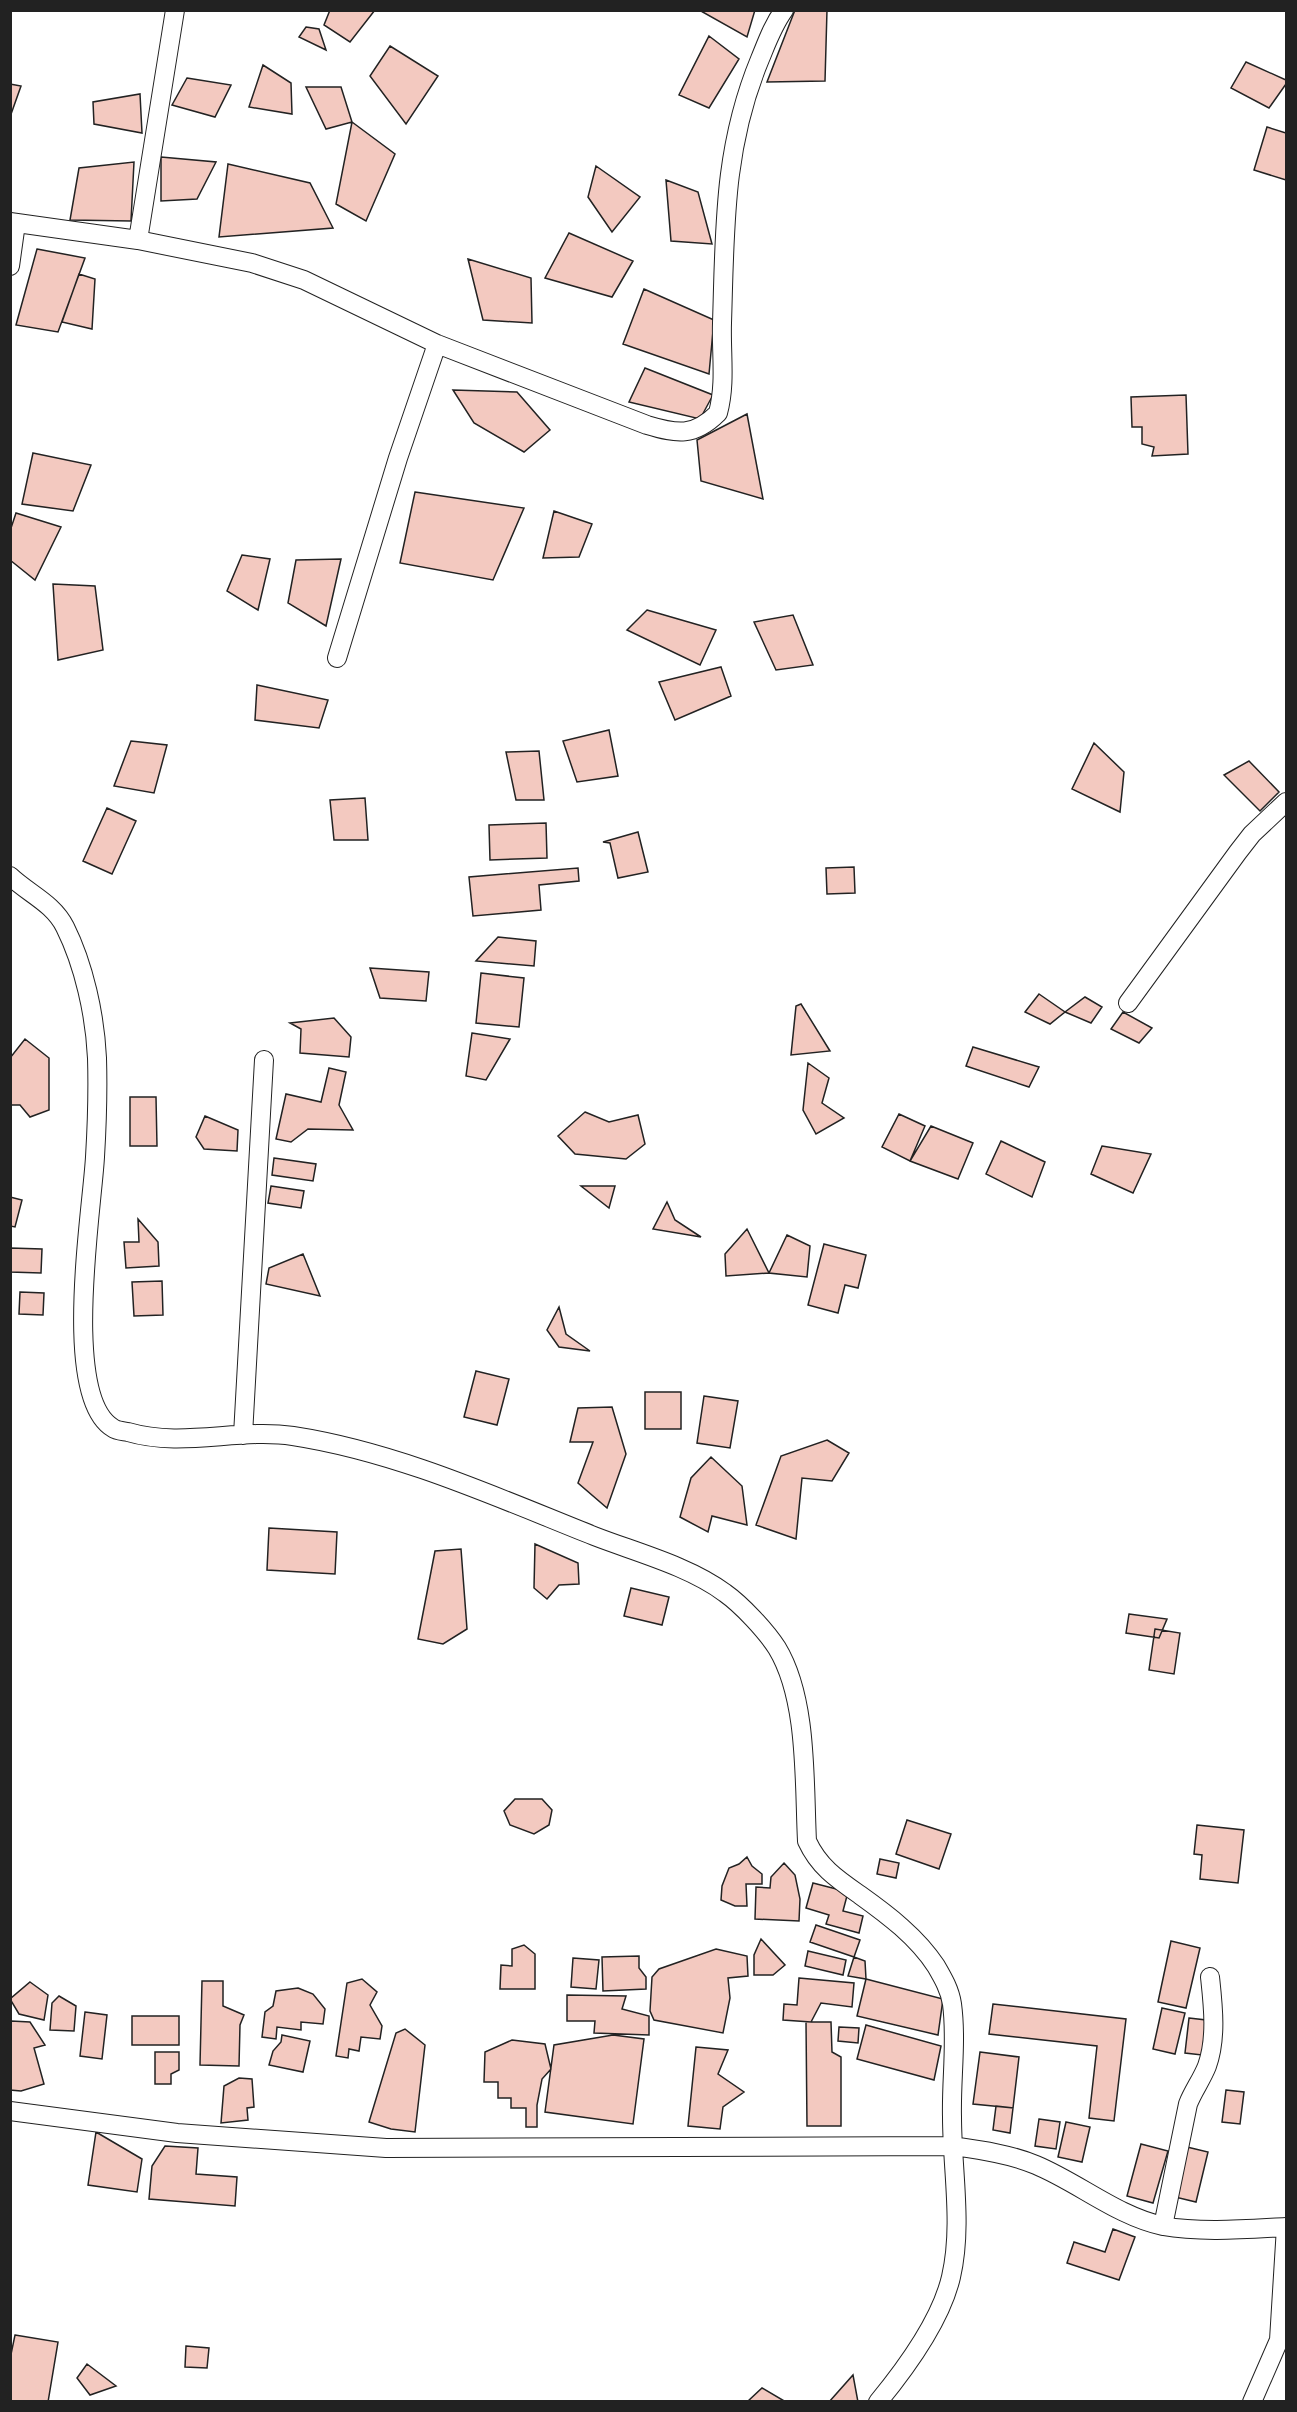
<svg xmlns="http://www.w3.org/2000/svg" width="1297" height="2412" font-family="Mulish,sans-serif">
<style>
.building{fill:#f3c9c0;stroke:#222;stroke-width:1.5}
.lines{fill:none;stroke-linecap:round;stroke-linejoin:round}
.street-casing{stroke:#222;stroke-width:20}
.street{stroke:#fff;stroke-width:18}
</style>
<rect width="100%" height="100%" fill="#fff"/>
<path class="building" d="M330 10H375L350 42 324 25Z
M699 10H755L747 37Z
M795 10H827L825 81 767 82Z
M306 27 319 29 326 50 299 37Z
M709 36 739 59 709 108 679 95Z
M390 46 438 76 406 124 370 76Z
M1246 62 1286 80V84L1269 108 1231 88Z
M263 65 291 83 292 114 249 107Z
M187 78 231 85 215 117 172 105Z
M10 84 21 86 10 117Z
M306 87H341L352 122 326 129Z
M140 94 142 133 94 124 93 102Z
M352 122 395 154 366 221 336 204Z
M1267 127 1286 133V180L1254 170Z
M161 157 216 162 197 199 161 201Z
M134 162 131 221 70 220 79 168Z
M228 164 310 183 333 228 219 237Z
M596 166 640 197 612 232 588 197Z
M666 180 698 192 712 244 671 241Z
M569 233 633 261 612 297 545 278Z
M37 249 85 258 58 332 16 325Z
M468 259 531 278 532 323 483 320Z
M79 274 95 279 92 329 62 322Z
M644 289 714 320 709 374 623 344Z
M645 368 713 395 700 419 629 402Z
M453 390 517 392 550 430 524 452 474 423Z
M1186 395 1188 454 1152 456 1154 447 1142 444V427H1132L1131 397Z
M747 414 763 499 701 481 697 440Z
M33 453 91 465 73 511 22 504Z
M415 492 524 508 493 580 400 563Z
M554 511 592 524 579 557 543 558Z
M16 513 61 527 35 580 10 560V531Z
M242 555 270 559 258 610 227 591Z
M341 559 326 626 288 603 296 560Z
M53 584 95 586 103 650 58 660Z
M647 610 716 630 700 665 627 630Z
M793 615 813 665 776 670 754 622Z
M721 667 731 696 675 720 659 682Z
M257 685 328 700 319 728 255 720Z
M609 730 618 776 577 782 563 741Z
M131 741 167 745 154 793 114 786Z
M1094 743 1124 772 1120 812 1072 789Z
M539 751 544 800H516L506 752Z
M1249 761 1279 792 1260 811 1224 775Z
M365 798 368 840H334L330 800Z
M107 808 136 821 112 874 83 861Z
M546 823 547 858 490 860 489 825Z
M638 832 648 872 618 878 610 843 603 842Z
M854 867 855 893 827 894 826 868Z
M578 868 579 881 539 885 541 910 473 916 469 877Z
M498 937 536 941 534 966 476 961Z
M370 968 429 972 426 1001 380 998Z
M481 973 524 978 519 1027 476 1023Z
M1039 994 1065 1012 1050 1024 1025 1012Z
M1085 997 1102 1007 1091 1023 1065 1012Z
M801 1004 830 1051 791 1055 796 1006Z
M1123 1012 1152 1028 1139 1043 1111 1029Z
M334 1018 351 1037 349 1057 300 1053 301 1029 290 1023Z
M472 1033 510 1039 486 1080 466 1076Z
M25 1039 49 1058V1110L30 1117 20 1105H10V1058Z
M973 1047 1039 1067 1029 1087 966 1066Z
M808 1063 829 1078 822 1103 844 1118 816 1134 803 1110Z
M329 1068 346 1072 339 1105 353 1130 308 1129 291 1142 276 1139 286 1094 321 1102Z
M130 1097H156L157 1146H130Z
M585 1112 609 1122 638 1115 645 1144 626 1159 575 1154 558 1136Z
M899 1114 925 1126 910 1161 882 1147Z
M205 1116 238 1130 237 1151 204 1149 196 1137Z
M931 1126 973 1143 958 1179 910 1161Z
M1001 1141 1045 1162 1032 1197 986 1174Z
M1102 1146 1151 1154 1133 1193 1091 1174Z
M274 1158 316 1164 313 1181 272 1175Z
M271 1186 304 1191 301 1208 268 1203Z
M581 1186H615L609 1208Z
M10 1197 22 1200 15 1227 10 1226Z
M667 1202 675 1220 701 1237 653 1229Z
M138 1219 158 1242 159 1266 126 1268 124 1242H139Z
M747 1229 769 1273 726 1276 725 1254Z
M787 1235 810 1246 807 1277 769 1273Z
M824 1244 866 1255 858 1288 845 1285 838 1313 808 1305Z
M10 1248 42 1249 41 1273 10 1272Z
M303 1254 320 1296 266 1284 269 1268Z
M162 1281 163 1315 134 1316 132 1282Z
M20 1292 44 1293 43 1315 19 1314Z
M559 1307 566 1334 590 1351 559 1347 547 1330Z
M476 1371 509 1379 497 1425 464 1417Z
M645 1392H681V1429H645Z
M704 1396 738 1401 730 1448 697 1443Z
M612 1407 626 1454 607 1508 578 1483 593 1442H570L578 1408Z
M827 1440 849 1453 832 1481 802 1478 796 1539 756 1525 781 1456Z
M711 1457 742 1486 747 1525 712 1516 708 1532 680 1517 691 1478Z
M269 1528 337 1532 335 1574 267 1570Z
M535 1544 578 1563 579 1584 559 1585 547 1599 534 1588Z
M461 1549 467 1629 443 1644 418 1639 435 1551Z
M631 1588 669 1597 662 1625 624 1616Z
M1129 1614 1167 1619 1159 1638 1126 1633Z
M1155 1629 1180 1633 1174 1674 1149 1670Z
M515 1799H542L552 1810 549 1825 534 1834 510 1825 504 1811Z
M907 1820 951 1834 939 1869 896 1854Z
M1197 1825 1244 1830 1238 1883 1200 1879 1202 1855 1194 1854Z
M747 1857 752 1866 762 1874V1884H746L747 1906H735L721 1900 722 1886 729 1868 739 1864Z
M880 1859 899 1863 896 1878 877 1874Z
M784 1863 795 1875 800 1899 799 1921 755 1919 756 1887 770 1888 771 1877Z
M813 1883 848 1892 843 1911 863 1916 859 1933 826 1924 829 1915 806 1908Z
M816 1925 860 1940 854 1957 810 1942Z
M761 1939 785 1965 773 1975H754V1955Z
M1171 1941 1200 1948 1186 2008 1158 2002Z
M524 1945 535 1954V1989H500L501 1965 512 1966V1949Z
M716 1949 747 1956 748 1976 728 1978 730 1998 723 2033 654 2020 650 2011 652 1977 659 1969Z
M808 1951 846 1960 843 1975 805 1966Z
M639 1956V1968L646 1977V1989L603 1991 602 1957Z
M854 1957 865 1961 866 1979 848 1976Z
M573 1958 599 1960 596 1989 571 1987Z
M799 1978 854 1983 852 2007 821 2003 811 2022 783 2020 784 2004 797 2005Z
M362 1979 377 1992 370 2005 382 2026 380 2039 361 2037 359 2051 349 2049 348 2058 336 2056 347 1983Z
M866 1979 943 1999 938 2035 857 2016Z
M202 1981H223V2006L244 2015 240 2025 239 2066 200 2065Z
M30 1982 48 1995 44 2020 19 2014 10 1999Z
M298 1988 313 1994 325 2009 323 2024 301 2022V2030L277 2027 276 2039 262 2037 265 2012 273 2006 276 1991Z
M567 1995 626 1996 622 2009 649 2016V2035L594 2033 595 2021H567Z
M59 1996 76 2006 74 2031 50 2030 52 2003Z
M993 2004 1126 2019 1114 2121 1089 2118 1097 2046 989 2034Z
M1162 2008 1185 2013 1175 2054 1153 2049Z
M85 2012 107 2015 102 2059 80 2056Z
M132 2016H179V2045H132Z
M1189 2018 1206 2020 1202 2055 1185 2053Z
M11 2021 30 2022 45 2045 34 2048 44 2084 21 2091 10 2090Z
M806 2022H831L832 2052 841 2057V2126H807Z
M866 2025 941 2046 934 2080 857 2059Z
M839 2027 859 2028 858 2043 838 2041Z
M405 2029 425 2045 415 2132 391 2129 369 2122 396 2033Z
M282 2035 310 2041 303 2072 269 2065 273 2051 281 2042Z
M613 2035 644 2039 633 2124 545 2112 554 2045Z
M512 2040 545 2044 551 2069 542 2079 537 2105V2127H526V2108H511V2098H498V2082H484L485 2052Z
M696 2047 728 2050 718 2074 744 2092 723 2107 720 2129 688 2126Z
M155 2052H179V2070L171 2074V2084H155Z
M980 2052 1019 2057 1013 2108 973 2104Z
M239 2078 252 2079 254 2107 247 2108 248 2120 221 2123 224 2086Z
M1226 2090 1244 2092 1240 2124 1222 2122Z
M996 2106 1013 2108 1010 2133 993 2130Z
M1039 2119 1060 2122 1056 2149 1035 2146Z
M1066 2122 1090 2127 1082 2162 1058 2157Z
M96 2132 142 2159 137 2192 88 2185Z
M1141 2144 1168 2151 1153 2203 1127 2196Z
M165 2146 198 2148 196 2174 237 2177 235 2206 149 2199 152 2166Z
M1187 2147 1208 2152 1196 2202 1175 2197Z
M1113 2229 1135 2237 1119 2280 1067 2263 1074 2242 1105 2252Z
M15 2335 58 2342 48 2402H10V2359Z
M186 2346 209 2348 207 2368 185 2367Z
M87 2364 116 2386 90 2395 77 2378Z
M853 2375 858 2402H829Z
M762 2388 786 2402H747Z"/>
<g class="lines">
<defs>
<path id="street" d="M175 10 138 240 252 263 304 280 437 344 647 425C677 434 694 437 718 413 726 383 721 354 722 323 725 229 723 148 760 59 767 42 773 25 784 10
M10 222 138 240
M10 266 16 223
M337 658 398 458 437 344
M10 876C29 894 53 903 65 927 84 965 95 1015 97 1058 98 1091 97 1124 95 1157 92 1211 61 1397 113 1428 117 1431 123 1431 128 1432 182 1448 238 1428 293 1436 397 1452 496 1497 594 1536 635 1552 689 1566 725 1593 742 1605 766 1631 777 1648 808 1699 804 1782 807 1841 819 1867 837 1879 860 1895 888 1915 917 1937 936 1966 943 1978 950 1990 952 2004 957 2041 951 2080 952 2117 952 2170 963 2225 951 2277 941 2320 906 2368 878 2402
M1128 1003 1238 852 1252 834 1286 802
M243 1435 264 1060
M10 2111 177 2133 386 2148 952 2146C980 2150 1010 2154 1036 2165 1079 2183 1117 2216 1163 2226 1201 2233 1248 2229 1286 2227
M1163 2226 1188 2104C1193 2091 1202 2079 1207 2066 1217 2038 1213 2005 1210 1977
M1252 2402 1279 2340 1286 2227"/>
</defs>
<use href="#street" class="street-casing"/>
<use href="#street" class="street"/>
</g>
<rect width="1297" height="2412" fill="none" stroke="#222222" stroke-width="24"/>
</svg>
